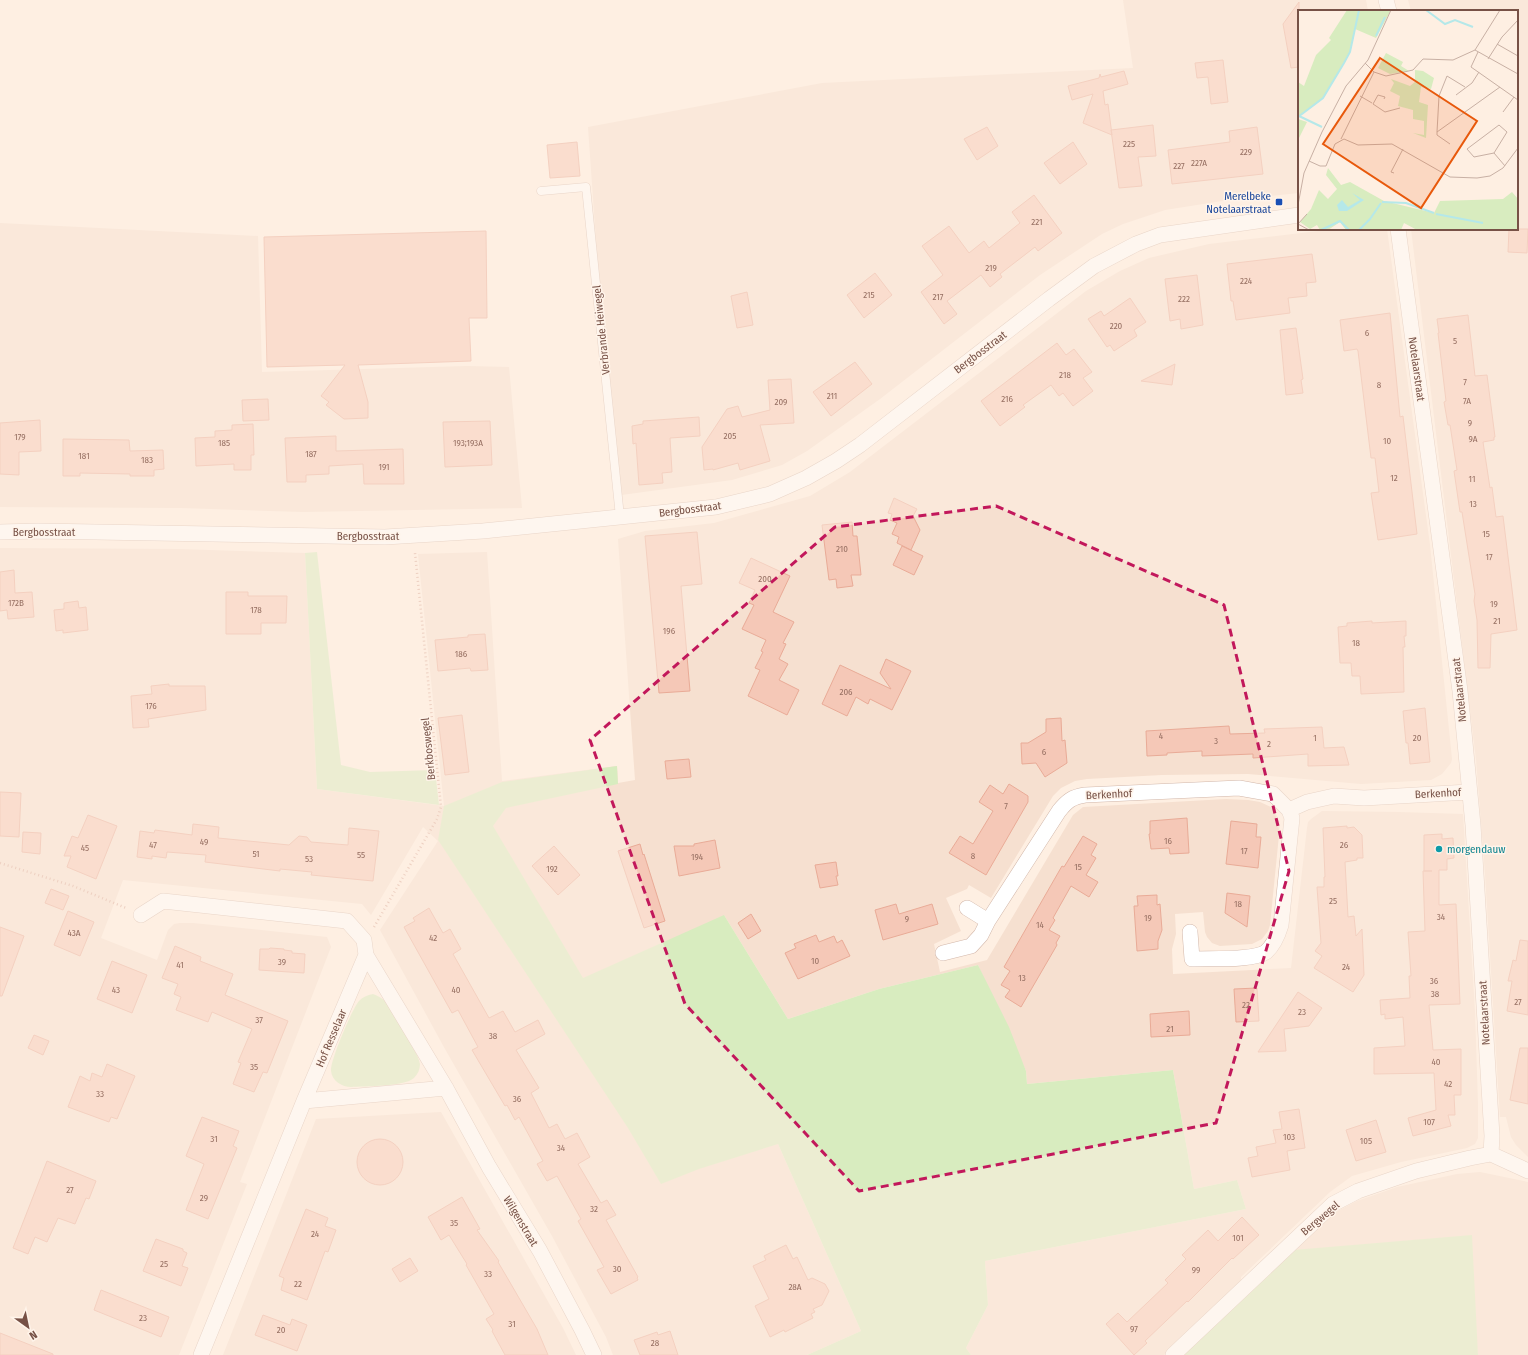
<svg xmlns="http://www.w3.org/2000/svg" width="1528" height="1355" font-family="'Fira Sans Condensed',sans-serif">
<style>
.residential{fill:#f6e0d0}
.green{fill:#d8ecbf}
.building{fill:#f5c8b7;stroke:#e9ab97}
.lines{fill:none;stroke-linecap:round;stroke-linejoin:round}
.lane-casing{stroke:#d2b7aa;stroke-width:9}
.street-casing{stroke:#d2b7aa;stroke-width:16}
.path{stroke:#daab9a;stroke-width:2.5;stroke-dasharray:1 3;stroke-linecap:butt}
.lane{stroke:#fff;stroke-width:8}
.street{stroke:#fff;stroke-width:15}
.marked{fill:none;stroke:#c2185b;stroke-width:3;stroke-dasharray:8 5;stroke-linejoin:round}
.transit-dot{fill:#1a4fb4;stroke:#fff4ea;stroke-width:1.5}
.culture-dot{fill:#0f9aa8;stroke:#fff4ea;stroke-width:1.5}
.labels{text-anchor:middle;stroke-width:3;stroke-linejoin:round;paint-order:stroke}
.number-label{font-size:9px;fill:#966f62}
.transit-label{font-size:11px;fill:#164399;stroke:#fff4ea;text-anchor:end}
.street-label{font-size:11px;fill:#775146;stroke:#fff4ea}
.culture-label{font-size:11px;fill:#0d838f;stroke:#fff4ea;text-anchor:start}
.inset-river{fill:none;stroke:#b5e8e9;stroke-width:2}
.inset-road{fill:none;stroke:#c8b0a4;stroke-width:1}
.view{fill:#e8590c;fill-opacity:0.15;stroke:#e8590c;stroke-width:2}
.inset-edge{fill:none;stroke:#775146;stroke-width:2}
</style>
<rect width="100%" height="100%" fill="#feefe2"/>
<path class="residential" d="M1123 0H1366L1368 11H1299V193L1222 201 1165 210 1123 224 1102 234 1040 275 880 399 807 451 782 465 732 480 614 496 588 127 822 83 1133 68Z
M1408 0H1528V1157L1516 1145 1511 1137 1506 1117H1500L1485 874 1476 759 1411 229H1517V11H1411Z
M0 223 258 236 262 372 467 366 509 367 522 508 303 512 181 508 0 507Z
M1335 229H1387L1430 545 1452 759 1451 763 1442 774 1431 780 1361 784 1248 774 1162 775 1087 779 1075 781 1061 788 1053 796 991 898 969 885 967 889 946 898 961 931 934 944 940 972 987 960 1073 815 1083 807 1226 799 1248 800 1260 802 1273 808 1279 820 1280 825 1270 925 1268 931 1262 939 1252 944 1220 946 1212 943 1207 937 1205 932 1203 912 1175 914 1176 934 1172 949 1173 974 1291 968 1307 828 1308 822 1311 819 1322 811 1398 812 1463 814 1475 1012 1478 1104V1138L1475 1144 1467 1148 1401 1162 1352 1176 1330 1192 1241 1277V1280L1164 1355H971L966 1348 988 1305 985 1261 1246 1209 1237 1180 1194 1189 1173 1070 1027 1084 1026 1071 978 965 879 989 788 1019 724 915 778 1144 861 1331 807 1355H613L606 1337 552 1236 445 1049 380 930 438 841 423 827 371 915 362 904 123 880 101 938 157 960 168 930 174 924 180 923H193L327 937 331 947 240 1182 247 1184 179 1355H0V548L177 549 305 553 317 789 444 806 418 554 487 552 502 781 617 766 618 783 635 780 618 539 645 531 714 523 810 496 850 472 1086 291 1120 271 1149 258 1209 244Z
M441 1112 563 1328 576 1355H223L316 1119Z
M1480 1172 1528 1182V1355H1478L1477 1347 1293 1250 1328 1216 1357 1201 1397 1187 1457 1174Z"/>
<path class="green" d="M317 552 341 765 370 772 435 770 439 805 317 789 305 553Z
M617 766 618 784 506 808 493 826 583 978 724 915 788 1019 879 989 978 965 1009 1027 1026 1071 1027 1084 1173 1070 1194 1189 1237 1180 1246 1209 985 1261 988 1305 966 1348 971 1355H807L861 1331 778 1144 699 1169 661 1184 628 1128 438 840 444 806 502 782Z
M373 994C378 996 382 998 386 1002 393 1010 419 1054 420 1064 420 1069 418 1074 414 1078 404 1087 366 1086 351 1087 342 1087 332 1081 331 1071 330 1061 352 1009 359 1001 363 997 367 995 373 994Z
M1472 1235 1478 1355H1182L1293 1250Z"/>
<path class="building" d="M1299 2V67L1291 68 1283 24Z
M1223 60 1228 102 1211 104 1208 77 1197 78 1195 63Z
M1124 71 1128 84 1103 91 1105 105 1108 104 1112 135 1083 123 1093 94 1072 100 1068 86 1099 78 1100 74 1101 77Z
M1153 125 1156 156 1138 157 1142 186 1119 188 1111 130Z
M987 127 998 146 977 160 964 139Z
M1257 127 1263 174 1172 184 1168 150 1230 142 1229 131Z
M577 142 580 176 550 178 547 145Z
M1073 142 1087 164 1060 184 1044 163Z
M1034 195 1062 233 1038 251 1035 247 1000 274 1002 277 990 287 981 275 947 301 957 314 944 324 921 292 943 275 922 246 949 226 969 253 984 241 989 248 1020 223 1012 212Z
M1509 229H1528L1527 253 1508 252Z
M486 231 487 318H469L471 361 358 365 368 402V418L344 419 326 405 329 402 321 396 345 365 267 367 264 237Z
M1312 254 1316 282 1306 283 1307 296 1288 298 1290 313 1236 320 1233 301H1231L1227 264Z
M875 273 892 295 864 318 847 295Z
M1197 275 1203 325 1181 329 1180 319 1170 321 1165 279Z
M747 292 753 325 737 328 731 296Z
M1130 298 1146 322 1134 330 1137 336 1114 351 1110 345 1107 347 1088 319 1101 311 1104 316Z
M1390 313 1400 417 1403 416 1417 534 1378 540 1371 493 1379 492 1375 458H1371L1358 351 1357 349 1344 351 1340 320Z
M1468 315 1475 376 1487 375 1495 437H1494V440L1483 442 1490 488 1492 487 1496 517 1503 516 1517 630 1491 634 1490 668H1478L1477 620 1474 601 1475 594 1462 512H1460L1454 471 1457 470 1450 425H1448L1444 402 1446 401 1438 333H1439L1437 319Z
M1296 328 1303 379 1301 380 1303 393 1286 395 1280 330Z
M1057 343 1066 355 1074 349 1092 372 1083 378 1093 391 1073 406 1063 393 1059 396 1051 385 1023 405 1025 407 1000 426 981 401Z
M855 362 872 384 831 416 813 392Z
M1175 364 1172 385 1141 381Z
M791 379 794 423 760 425 770 461 740 470 738 463 713 470V469L704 470 702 447 727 409 738 406 742 417 770 410 768 380Z
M268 399 269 420 243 421 242 400Z
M699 417 700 436 670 438 672 472 662 473 663 483 639 485 636 443 633 444 632 426 643 424V421Z
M40 420 41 451 19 452V475L0 474V423Z
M490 421 492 465 445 467 443 422Z
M253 424 254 455H251V470H234V464L196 466 195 438 215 437V431L232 430V425Z
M336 436V451L403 449 404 484H364L363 464 329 466V474L306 475V482H287L285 438Z
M63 439 129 440 130 451 163 450 164 469 154 470V476H130V474L80 473V476H63Z
M894 498 917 509 913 516 920 530 911 550 897 543 899 537 892 534 897 523 890 520 892 514 888 513Z
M852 522 853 536H857L861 575H851L853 586 837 588 836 579 829 580 822 525Z
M697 532 702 584 681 586 690 691 659 693 645 536Z
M902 546 923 556 914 575 893 565Z
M751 558 790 576 773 612 794 622 783 643 786 644 779 659 788 664 779 680 799 690 787 715 748 696 760 670 755 668 763 652 761 651 766 640 742 629 754 605 749 603 755 590 739 583Z
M14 570 15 593 32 592 34 617 8 619 7 610 0 611V572Z
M226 592H248V596H287L286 623H261V634H226Z
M78 601 79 608 86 607 88 630 63 633V630L56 631 54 610 64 609V603Z
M1372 621V623L1406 621V636H1404L1405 647H1403L1404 692 1361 694 1360 676H1352L1351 663H1340L1338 627 1347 626V623Z
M485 634 488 670 471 671 470 668 438 671 435 640 468 637V635Z
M886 659 911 671 892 710 870 699 868 704 856 697 847 716 822 704 840 665 891 689 880 673Z
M169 684V686H205L206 710 148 719 149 727 133 728 131 696 152 694 151 686Z
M1425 708 1430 762 1410 764 1408 743H1406L1403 711Z
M462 715 469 772 445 775 438 718Z
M1061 718 1062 741 1065 740 1067 763 1045 777 1036 763 1022 764 1021 743H1028L1046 732V719Z
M1229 726 1230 734 1265 733 1264 729 1322 727 1324 748 1344 747 1349 765 1308 766V754L1253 758V754L1202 756V751L1167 753V755L1147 756 1146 731Z
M689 759 691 777 667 779 665 761Z
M1009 784 1028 796V802L986 875 949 853 960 836 973 844 993 811 979 802 990 785 1003 794Z
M0 792 21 793 19 837 0 836Z
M88 815 117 826 96 879 67 867 71 856H64L72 836 78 838Z
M1187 818 1189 853 1170 854 1169 848 1151 849 1149 834H1150V821Z
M1231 821 1257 824 1256 837H1261L1258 868 1226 864Z
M193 824 219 827 218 838 289 845 299 836 307 837 311 842 348 845 349 828 379 831 373 881 311 875 312 872 280 869V871L205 862 206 855 167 852 166 858 152 856V859L137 857 140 831 154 833 155 830 192 835Z
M1347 826V828L1354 827 1362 835 1363 858H1357V860L1345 862 1348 917 1354 916 1356 936 1362 929 1364 975 1353 992 1314 968 1322 956 1315 951 1321 943 1317 887H1324V877H1325L1323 828Z
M23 832 41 833 40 854 22 852Z
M1442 834V839L1453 838 1454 858 1447 859V870H1439V905L1456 904 1460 1004 1429 1005 1433 1050 1461 1049V1095H1454L1455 1115H1448L1451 1126 1413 1136 1408 1118 1436 1110 1434 1073 1374 1074V1048L1405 1046 1403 1017 1385 1019V1014L1381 1015 1380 1000 1410 998 1409 976H1411L1408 932 1425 931 1423 871H1432H1424V835Z
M1083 836 1097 844 1091 855 1096 858 1086 875 1098 882 1089 897 1071 886 1053 918 1055 920 1049 930 1060 936 1056 943 1057 945 1021 1007 1005 997 1010 990 1001 985 1010 971 1004 967 1062 866 1064 867Z
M715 840 720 868 679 876 674 846H694V844Z
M640 844 643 855 644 854 665 921 644 928 618 851Z
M554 846 580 875 558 895 532 866Z
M836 862 838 876H836L838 885 820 888 815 865Z
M51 889 69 896 63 910 45 903Z
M1227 893 1250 896 1247 927 1225 913Z
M1157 895V905L1160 904 1162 930 1158 941V949L1137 951 1134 906H1138L1137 896Z
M896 904 899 914 932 904 938 924 883 940 875 910Z
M429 908 443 933 450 929 461 949 453 954 489 1018 503 1011 515 1032 538 1020 545 1034 516 1050 539 1088 531 1093 549 1128 557 1124 565 1139 577 1133 590 1157 578 1164 601 1203 607 1200 616 1215 606 1220 638 1277 637 1278 638 1280 611 1294 597 1270 604 1267 578 1221 581 1219 557 1176 547 1181 537 1164 543 1161 519 1117 515 1120 507 1105 505 1106 472 1050 478 1047 458 1010 452 1013 404 927 415 921 413 918Z
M68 911 94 922 80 956 54 945Z
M751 914 761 931 748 939 738 923Z
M0 927 24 936 2 996H0Z
M816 935 819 942 834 936 837 943 842 940 850 956 798 979 785 953 796 948 794 944Z
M1520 940 1528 941V1015L1507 1011 1512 981H1508L1513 960 1516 961Z
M175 946 201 957 200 961 233 974 225 995 288 1021 267 1073 263 1072 254 1092 233 1084 241 1063 238 1062 252 1029 212 1012 208 1022 176 1010 181 997 174 994 178 984 162 978Z
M270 948 284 949V950L292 951V953L305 954 304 973 259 970 260 949H269Z
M112 961 147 975 132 1013 97 999Z
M1257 988 1259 1021 1236 1022 1234 989Z
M1298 992 1322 1008 1309 1026 1284 1029 1286 1051 1258 1052Z
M1189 1011 1190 1035 1151 1037 1150 1014Z
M34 1035 49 1041 43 1055 28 1048Z
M1520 1048H1528V1104L1510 1100Z
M107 1064 135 1076 117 1119 111 1117 109 1122 68 1107 80 1076 90 1081 92 1073 102 1077Z
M1299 1109 1305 1148 1287 1151 1290 1170 1252 1177 1248 1158 1258 1156 1256 1147 1276 1143 1273 1130 1282 1129 1279 1112Z
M202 1117 239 1131 233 1146 237 1148 208 1219 186 1210 204 1164 186 1156Z
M1376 1120 1386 1152 1356 1161 1346 1130Z
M357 1162a23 23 0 1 1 46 0a23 23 0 1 1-46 0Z
M47 1161 96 1181 89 1199 86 1198 75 1224 58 1218 47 1242 35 1237 28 1254 13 1248Z
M462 1197 480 1229 477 1230 499 1261 498 1262 508 1279 537 1329 548 1355H505L492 1331 493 1330 486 1319 494 1314 466 1265 467 1264 449 1235 441 1240 428 1217Z
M306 1209 328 1218 325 1226 336 1230 328 1252 325 1251 307 1300 281 1290 284 1278 279 1276Z
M1242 1217 1259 1235 1233 1259 1232 1258 1188 1302 1187 1301 1145 1341 1147 1343 1134 1355 1106 1324 1118 1313 1127 1322 1168 1283 1165 1280 1186 1259 1182 1255 1208 1230 1218 1241Z
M156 1239 183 1249V1251L187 1253 182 1266 188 1268 181 1286 143 1271Z
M786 1245 793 1259 797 1257 808 1280 812 1278 825 1284 829 1291 822 1305 813 1309 815 1312 811 1314 813 1318 785 1332 784 1330 770 1337 755 1306 769 1299 753 1266 766 1260 764 1256Z
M410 1258 418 1271 400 1282 392 1269Z
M101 1290 169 1317 161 1337 94 1310Z
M263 1315 290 1325 292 1319 307 1325 297 1351 255 1335Z
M670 1331 678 1355H640L634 1340 657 1332 658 1335Z
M0 1333 53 1354V1355H0Z"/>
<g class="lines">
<defs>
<path id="lane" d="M541 191 586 187 620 517"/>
<path id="street" d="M1386 0 1389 11
M1398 229 1460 691 1473 825 1492 1136 1491 1154
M0 532 38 531 385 537 483 531 629 516 716 507 770 494 806 478 836 461 860 445 1049 299 1094 266 1136 244 1160 235 1299 215
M1289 810 1307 802 1334 796 1364 798 1469 792
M967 908 988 921
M141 915 163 901 347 921 364 940 366 955 304 1101 201 1355
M943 953 971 946 981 935 988 921 1059 811C1067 801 1072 797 1085 795L1239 788 1273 794 1289 810 1292 818 1281 925C1278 935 1274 945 1266 952 1253 961 1209 958 1192 959L1190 932
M366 955 446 1088 489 1167 540 1251 582 1330 594 1355
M304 1101 446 1088
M1173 1355 1333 1204 1358 1191 1416 1171 1470 1158 1491 1154 1528 1171"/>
</defs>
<use href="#lane" class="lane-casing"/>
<use href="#street" class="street-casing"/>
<path class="path" d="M0 863 73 886 126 908
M374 927 437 819 441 807 415 553"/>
<use href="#lane" class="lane"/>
<use href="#street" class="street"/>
</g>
<path d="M0 0H1528V1355H0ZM996 506 1224 605 1289 871 1216 1123 859 1191 685 1004 590 740 835 527Z" fill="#feefe2" fill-opacity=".55" fill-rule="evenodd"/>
<path class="marked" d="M996 506 1224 605 1289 871 1216 1123 859 1191 685 1004 590 740 835 527Z"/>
<rect class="transit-dot" x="1275" y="198" width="8" height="8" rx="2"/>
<circle class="culture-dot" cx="1439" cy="849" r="4"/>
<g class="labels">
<g class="number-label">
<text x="1129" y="147">225</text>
<text x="1246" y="155">229</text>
<text x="1199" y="166">227A</text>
<text x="1179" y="169">227</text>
<text x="1037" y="225">221</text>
<text x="991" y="271">219</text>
<text x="1246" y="284">224</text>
<text x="869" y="298">215</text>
<text x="938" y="300">217</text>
<text x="1184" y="302">222</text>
<text x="1116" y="329">220</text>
<text x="1367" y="336">6</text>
<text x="1455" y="344">5</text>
<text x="1065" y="378">218</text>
<text x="1465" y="385">7</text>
<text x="1379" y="388">8</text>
<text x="832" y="399">211</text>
<text x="1007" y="402">216</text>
<text x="1467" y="404">7A</text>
<text x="781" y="405">209</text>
<text x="1470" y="426">9</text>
<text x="730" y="439">205</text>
<text x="20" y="440">179</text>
<text x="1473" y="442">9A</text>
<text x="1387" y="444">10</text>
<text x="224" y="446">185</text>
<text x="468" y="446">193;193A</text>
<text x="311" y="457">187</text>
<text x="84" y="459">181</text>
<text x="147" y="463">183</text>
<text x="384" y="470">191</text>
<text x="1394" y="481">12</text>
<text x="1472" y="482">11</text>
<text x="1473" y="507">13</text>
<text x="1486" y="537">15</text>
<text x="842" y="552">210</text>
<text x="1489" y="560">17</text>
<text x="765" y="582">200</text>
<text x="16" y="606">172B</text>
<text x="1494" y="607">19</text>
<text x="256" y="613">178</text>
<text x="1497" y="624">21</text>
<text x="669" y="634">196</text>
<text x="1356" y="646">18</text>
<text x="461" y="657">186</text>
<text x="846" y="695">206</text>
<text x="151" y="709">176</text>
<text x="1161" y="739">4</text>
<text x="1315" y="741">1</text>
<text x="1417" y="741">20</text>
<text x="1216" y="744">3</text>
<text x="1269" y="747">2</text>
<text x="1044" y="755">6</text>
<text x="1006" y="809">7</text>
<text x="1168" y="844">16</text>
<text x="204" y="845">49</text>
<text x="153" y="848">47</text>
<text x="1344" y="848">26</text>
<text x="85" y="851">45</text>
<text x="1244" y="854">17</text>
<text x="256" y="857">51</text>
<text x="361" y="858">55</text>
<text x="973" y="859">8</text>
<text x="697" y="860">194</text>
<text x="309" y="862">53</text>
<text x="1078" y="870">15</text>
<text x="552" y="872">192</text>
<text x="1333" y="904">25</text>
<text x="1238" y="907">18</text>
<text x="1441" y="920">34</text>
<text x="1148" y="921">19</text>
<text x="907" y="922">9</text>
<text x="1040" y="928">14</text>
<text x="74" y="936">43A</text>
<text x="433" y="941">42</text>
<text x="815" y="964">10</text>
<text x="282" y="965">39</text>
<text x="180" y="968">41</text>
<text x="1346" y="970">24</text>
<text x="1022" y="981">13</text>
<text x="1434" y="984">36</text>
<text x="116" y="993">43</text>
<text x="456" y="993">40</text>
<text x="1435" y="997">38</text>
<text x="1518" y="1005">27</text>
<text x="1246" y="1008">22</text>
<text x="1302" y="1015">23</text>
<text x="259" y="1023">37</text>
<text x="1170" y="1032">21</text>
<text x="493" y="1039">38</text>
<text x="1436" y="1065">40</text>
<text x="254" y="1070">35</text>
<text x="1448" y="1087">42</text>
<text x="100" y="1097">33</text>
<text x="517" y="1102">36</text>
<text x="1429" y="1125">107</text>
<text x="1289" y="1140">103</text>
<text x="214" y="1142">31</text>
<text x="1366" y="1144">105</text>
<text x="561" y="1151">34</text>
<text x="70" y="1193">27</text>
<text x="204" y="1201">29</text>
<text x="594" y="1212">32</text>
<text x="454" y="1226">35</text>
<text x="315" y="1237">24</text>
<text x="1238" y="1241">101</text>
<text x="164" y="1267">25</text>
<text x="617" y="1272">30</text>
<text x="1196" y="1273">99</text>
<text x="488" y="1277">33</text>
<text x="298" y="1287">22</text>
<text x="795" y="1290">28A</text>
<text x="143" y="1321">23</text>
<text x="512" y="1327">31</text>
<text x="1134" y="1332">97</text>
<text x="281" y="1333">20</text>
<text x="655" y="1346">28</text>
</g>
<g class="transit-label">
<text x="1271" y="200">Merelbeke<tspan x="1271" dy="13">Notelaarstraat</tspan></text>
</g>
<g class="street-label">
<text transform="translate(601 330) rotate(-96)" y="4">Verbrande Heiwegel</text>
<text transform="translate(980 352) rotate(-37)" y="4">Bergbosstraat</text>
<text transform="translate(1417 369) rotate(82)" y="4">Notelaarstraat</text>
<text transform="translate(690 509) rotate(-7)" y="4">Bergbosstraat</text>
<text x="44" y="536">Bergbosstraat</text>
<text x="368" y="540">Bergbosstraat</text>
<text transform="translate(1459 690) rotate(-96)" y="4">Notelaarstraat</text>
<text transform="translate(428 749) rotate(-96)" y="4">Berkboswegel</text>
<text transform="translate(1438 793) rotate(-3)" y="4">Berkenhof</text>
<text transform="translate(1109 794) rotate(-3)" y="4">Berkenhof</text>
<text transform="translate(1484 1013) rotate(-93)" y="4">Notelaarstraat</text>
<text transform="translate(331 1038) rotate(-67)" y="4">Hof Resselaar</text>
<text transform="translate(1320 1218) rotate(-40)" y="4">Bergwegel</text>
<text transform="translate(521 1221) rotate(59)" y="4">Wilgenstraat</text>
</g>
<g class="culture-label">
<text x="1447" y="853">morgendauw</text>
</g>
</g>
<g transform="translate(1298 10)">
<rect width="220" height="220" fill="#feefe2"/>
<path d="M49 0H93L78 28 57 19 52 42 25 88 0 107V72L6 76 18 45 33 30 31 28ZM88 43 105 52 103 56 111 61 92 64 80 58ZM117 60 125 61 136 68 133 79 123 77 121 92 130 95 128 128 115 123 126 125V111L115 109V100L100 96 102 86 92 81 96 73 93 69 112 76 117 72ZM0 109 9 112 0 130ZM30 158 43 175 52 172 86 191 136 203 142 191 205 189 214 182 220 189V220H119L106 213 103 220H48L42 212 30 220H22L19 215 12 219 2 212 13 199 21 180 30 189 39 179 28 165Z" fill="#d8ecbf"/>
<path d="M54 183 66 190 49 201H41L39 195 44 190 50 197 62 190Z" fill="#b5e8e9"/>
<path class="inset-river" d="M128 0 147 14 157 10 175 17M78 26 87 7M1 106 24 117M0 107 25 88 46 53 52 42 61 0M84 192 108 193 136 203M138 204 185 213M23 220 42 211 51 220M61 220 72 209 83 193"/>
<path class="inset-road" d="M199 34 220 46M177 40 220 64M180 42 173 57 220 90M190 49 204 27 220 10M67 53 76 62 88 66 115 60 125 49 155 50 177 40 202 0M158 85 174 73 181 62M62 86 74 93M86 89 87 87 80 85 75 94 87 102 102 98M205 102 216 87M139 122 141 86 149 66 167 77M43 129 76 62M152 134 139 125V122L202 77M196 143 209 122 201 115 169 139 176 147 196 143 207 156M11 151 22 156H28L37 134 46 129 60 135 94 134 152 167 179 168 192 166 205 158 220 138M96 163 93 162 105 139M0 195 6 163 24 122 48 76 70 50 93 0M9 204 0 214 11 220"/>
<path class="view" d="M82 48 179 111 123 198 25 134Z"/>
<rect width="220" height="220" class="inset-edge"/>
</g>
<g transform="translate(28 1327) rotate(147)" stroke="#fff4ea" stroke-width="3" paint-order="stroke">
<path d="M0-3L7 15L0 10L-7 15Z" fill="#775146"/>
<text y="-6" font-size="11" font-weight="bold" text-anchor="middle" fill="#775146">N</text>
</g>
</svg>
